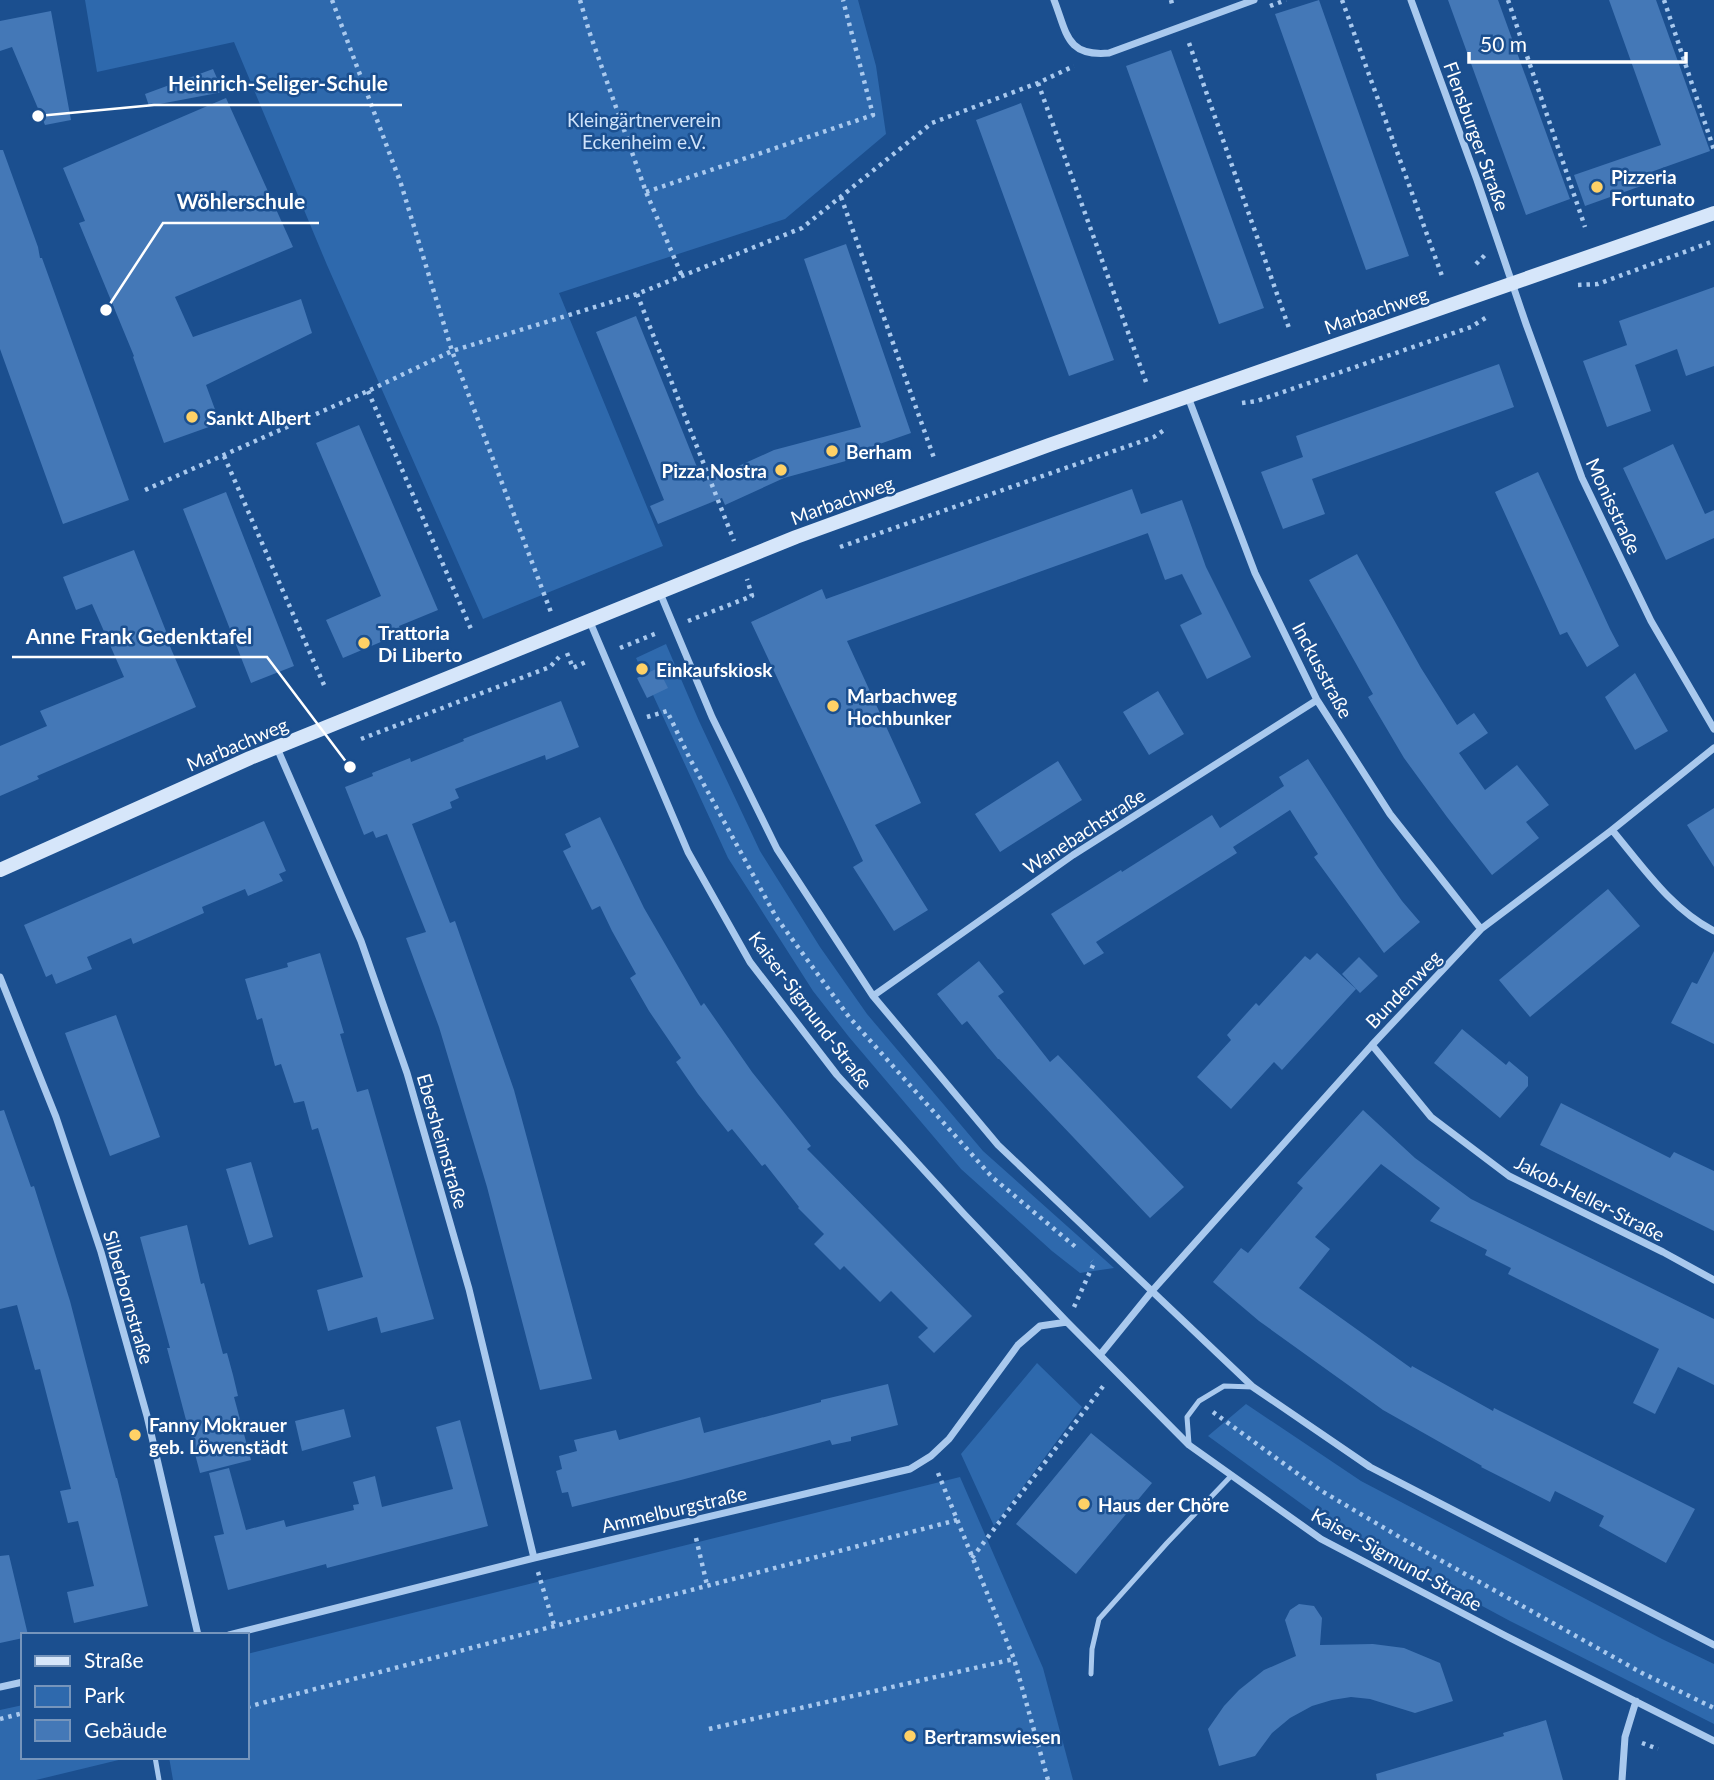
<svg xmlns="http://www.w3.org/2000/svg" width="1714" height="1780" viewBox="0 0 1714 1780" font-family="Lato,sans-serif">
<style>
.green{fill:#2e69ad}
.building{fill:#4478b7}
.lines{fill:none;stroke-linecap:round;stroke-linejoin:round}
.path{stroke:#a9c9ee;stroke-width:4.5;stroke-dasharray:3.5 5;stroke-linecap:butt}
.lane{stroke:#a9c9ee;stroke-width:5}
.street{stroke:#a9c9ee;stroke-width:7}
.secondary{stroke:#d6e6fa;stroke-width:14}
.poi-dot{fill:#ffd166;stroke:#1b4f8f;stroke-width:2.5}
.labels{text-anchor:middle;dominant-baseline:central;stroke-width:5;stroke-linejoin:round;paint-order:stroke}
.park-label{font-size:19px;fill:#cfe3fa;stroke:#1b4f8f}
.street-label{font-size:19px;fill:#fff;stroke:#1b4f8f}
.poi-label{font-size:19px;font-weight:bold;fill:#fff;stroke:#1b4f8f;text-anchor:start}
.leader{fill:none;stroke:#fff;stroke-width:2.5}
.callout-dot{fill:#fff;stroke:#1b4f8f;stroke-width:2.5}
.callout-label{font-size:21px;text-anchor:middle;font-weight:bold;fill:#fff;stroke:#1b4f8f;stroke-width:5;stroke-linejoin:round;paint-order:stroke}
</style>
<rect width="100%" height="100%" fill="#1b4f8f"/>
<!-- green -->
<path class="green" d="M85,0h773l18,66 10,68 -101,85 -226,74 104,253 -180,73 -156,-354 -93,-223 -137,30z
M666,644l33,77 61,130 60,96 47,67 116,137 131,117 -34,5 -28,-22 -91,-82 -112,-132 -36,-46 -85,-133 -92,-200z
M1037,1363l45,44 -88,119 -33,-72z
M1246,1404l115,77 301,158 52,25v60l-204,-103 -182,-98 -120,-87z
M960,1477l83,191 30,112h-900l-4,-23h78v-103z
M23,1705v52h108l-95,23h-36v-70z"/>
<!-- building -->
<path class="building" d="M1319,0l90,256 -43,14 -91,-256z
M1448,0h50l72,199 -44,16z
M1609,0h47l54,151 -59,21 4,9 -70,25 -11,-31 87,-30z
M51,11l20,109 -26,5 -33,-78 -12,4v-30z
M1171,50l93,258 -45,16 -93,-258z
M213,69l10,23 -74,14 -4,-12z
M226,98l67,149 -118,50 18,40 108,-38 11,34 -106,52 14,38 -56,20 -31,-86 1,-1 -55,-133 6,-2 -22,-53z
M1021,103l93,257 -45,16 -93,-256z
M0,150h3l35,97 2,11h2l87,242 -66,24 -63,-175z
M846,244l65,189 -60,21 2,5 -69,19 -59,27 -3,-7 -64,26 -8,-18 14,-6 -68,-168 40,-16 67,166 71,-32 87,-23 -57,-168z
M1714,287v79l-28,10 -9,-27 -42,16 16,46 -44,16 -24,-66 44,-16 1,3 -9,-27z
M1499,364l15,43 -202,72 13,35 -42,15 -22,-57 42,-15 -7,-21z
M359,425l79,185 -39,16 3,7 -59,25 -17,-38 55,-24 -65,-153z
M1673,444l32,70 9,-4v28l-48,22 -43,-92z
M1538,472l72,157 9,17 -32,21 -20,-35 -7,3 -65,-143z
M1132,489l9,25 41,-14 24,67 45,90 -44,22 -27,-54 22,-11 -20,-40 -17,6 -22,-60 5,13 -301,108 74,162 -46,22 53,85 -34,21 -41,-64 10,-6 -112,-239 71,-33 4,10z
M226,492l68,174 -43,17 -68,-174z
M134,550l37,94h-2l27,63 -159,69 2,3 -39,17v-50l47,-20 -7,-15 84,-34 -32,-73 -16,6 -13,-33z
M1357,554l64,114 36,57 17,-12 14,20 -29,20 26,37 32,-25 32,40 -23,17 13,16 -47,37 -45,-58 -43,-59 -36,-61 5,-3 -64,-114z
M658,668l10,20 -21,10 -10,-20z
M1635,673l33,58 -33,19 -30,-53z
M1158,691l26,43 -35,21 -26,-43z
M561,701l18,46 -33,13 -1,-5 -90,34 4,9 -9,4 2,6 -40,16 38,99 5,-2 59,169 78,289 -52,11 -53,-203 -48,-160 -33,-89 20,-6 -39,-98 -11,4 -3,-7 -9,4 -19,-48 28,-11 -1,-3 38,-15 1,4 53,-21 -1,-2z
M1308,759l70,108 24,34 18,21 -36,31 -70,-96 4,-3 -28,-44 -57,37 4,6 -141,89 8,11 -20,12 -33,-51 70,-44 1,2 90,-57 8,13 64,-42 -5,-9z
M1058,761l24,39 -82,52 -25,-38z
M1714,808v59l-27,-42z
M600,817l44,91 57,98 3,-3 48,69 59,74 -4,3 165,167 -38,37 -16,-16 10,-9 -37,-37 -11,11 -36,-36 -4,4 -26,-26 10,-10 -26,-26 1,-1 -34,-43 -3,2 -30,-37 -4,3 -30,-38 -22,-32 5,-4 -32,-47 -19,-33 6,-4 -24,-43 -12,-25 -8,4 -29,-59 8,-4 -6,-13z
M264,821l22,50 -7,3 4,7 -35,15 -3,-7 -43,18 2,6 -71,31 -2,-6 -44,19 5,12 -36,15 -4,-10 -6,3 -22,-52z
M1608,889l32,37 -110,91 -31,-37z
M1714,951v93l-43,-21 21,-41 5,2z
M320,953l24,80 -4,1 17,58 11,-3 66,230 -53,14 -4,-16 -49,14 -11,-41 46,-13 -45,-149 -6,2 -8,-29 -10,2 -13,-39 -6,2 -13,-48 -5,2 -12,-41 43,-12 -1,-4z
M1317,953l39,36 -74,81 -8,-8 -43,47 -34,-32 34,-37 -4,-5 29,-32 3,3 46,-50 5,4z
M1359,957l19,19 -18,17 -18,-19z
M979,961l25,31 -6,4 52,66 8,-7 126,132 -34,31 -151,-159h-1l-31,-38 -5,4 -25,-31z
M116,1015l44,122 -50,19 -45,-123z
M1462,1029l44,36 3,-4 19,16v9l-28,32 -66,-55z
M1561,1103l109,55 4,-6 40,19v60l-174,-86z
M4,1110l27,77 3,-1 36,115 46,177h1l31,128 -74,17 -7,-31 27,-6 -16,-65 -10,2 -8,-32 11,-2 -31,-120 -5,1 -18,-65 -17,4v-198z
M1363,1110l52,48 56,41 243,120v66l-36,-18 -23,47 -22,-11 26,-54 -151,-75 3,-6 -26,-13 2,-5 -57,-29 10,-13 -59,-44 -66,73 15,12 -31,39 112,80 1,-2 81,45 1,-3 201,101 -29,54 -67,-37 5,-10 -49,-25 -5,11 -69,-35 1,-1 -99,-56 -124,-89 -46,-39 28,-34 7,5 55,-65 -6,-5z
M251,1162l22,75 -24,8 -23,-76z
M187,1225l14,59 3,-1 19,71 4,-1 6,22 5,21 -4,1 17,63 -51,13 -33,-125h3l-30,-111z
M888,1384l10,41 -47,12v4l-19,4 -2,-5 -149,40 -109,27 -4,-15 -6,1 -6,-22 6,-2 -3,-13 18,-5 -3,-11 42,-10 3,10 81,-23 4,16 117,-31v-2z
M344,1409l7,28 -49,14 -7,-30z
M460,1420l28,106 -161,42 -1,-4 -98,26 -14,-54 10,-2 -15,-61 20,-5 17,62 38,-10 2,7 68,-17 -1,-5 6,-1 -6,-22 22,-6 7,31 71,-18 -17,-62z
M1091,1433l61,50 -76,91 -60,-50z
M9,1555l19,80h-5v3l-23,5v-87z
M1299,1604l15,2 8,12 -2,27 53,-1 31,4 36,15 13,38 -38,12 -45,-14 -19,-2 -19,3 -20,6 -22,12 -18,15 -17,23 -36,10 -11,-37 16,-23 15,-16 25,-20 32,-14 -11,-36 5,-10z
M1546,1720l17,60h-186l-1,-6 128,-38 -1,-3z"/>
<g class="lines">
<!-- path -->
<path class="path" d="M332,0l69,184 51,167 100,264
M580,0l9,31 57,161 36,84
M1171,0l2,8
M1342,0l100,276
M1508,0l77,227
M1664,0l50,150
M1270,6l16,-6
M1189,43l101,288
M1038,83l108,299
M646,192l227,-77 -30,-115
M841,197l93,261
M1476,264l9,-9
M1578,285l20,-1 116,-43
M637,294l97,247
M368,391l103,238
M1242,403l15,-2 214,-74 16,-10
M224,456l100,229
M145,490l223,-99 84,-40 185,-57 165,-66 130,-105 106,-40 36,-17
M840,547l314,-110 13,-9
M688,621l64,-25 -5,-17
M620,648l37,-15
M567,653l6,15 15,-7
M647,717l20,-6 23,48 86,158 73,100 143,160 86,72
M361,739l189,-72 9,-10
M1074,1307l20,-44 -2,-2
M1213,1412l107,78 88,52 234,131 72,35
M938,1473l76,186 34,121
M696,1538l11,47
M972,1558l132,-173
M538,1572l16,53
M247,1707l710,-187
M0,1719l23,-6
M709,1729l305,-70
M1642,1743l16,6"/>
<!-- lane -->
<path class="lane" d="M1189,1444l-2,-27 12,-16 25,-15 29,1
M1091,1674l1,-25 7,-30 68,-76 65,-68
M155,1757l4,23"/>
<!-- street -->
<path class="street" d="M1054,0c13,33 12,57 55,53l145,-53
M1411,0l66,180 49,144 56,154 69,143 63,108
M1188,397l67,176 62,127 73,114 91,115
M660,593l52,124 65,132 96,147 125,149 255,242 117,80 344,178
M590,622l98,230 62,110 87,113 127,139 103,108 122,123 132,94 185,97 208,105
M277,748l84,193 46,132 62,216 65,269
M1612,830c31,37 59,79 102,101
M0,977l56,140 45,135 46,164 51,219
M873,996l200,-141 244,-155
M1372,1045l59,72 78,59 154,76 51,28
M1100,1355l52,-64 220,-246 109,-116 131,-99 102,-82
M229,1635l305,-77 376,-89 21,-13 18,-17 69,-94 22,-19 27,-4
M0,1687l23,-5
M1622,1780l3,-43 11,-36"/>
<!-- secondary -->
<path class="secondary" d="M0,870l250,-112 546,-221 253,-92 665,-232"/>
</g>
<!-- markers -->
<g class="poi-dot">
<circle cx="1597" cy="187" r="7"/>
<circle cx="192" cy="417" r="7"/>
<circle cx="832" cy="451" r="7"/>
<circle cx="781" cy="470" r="7"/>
<circle cx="364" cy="643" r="7"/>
<circle cx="642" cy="669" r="7"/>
<circle cx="833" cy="706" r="7"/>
<circle cx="135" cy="1435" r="7"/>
<circle cx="1084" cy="1504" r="7"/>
<circle cx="910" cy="1736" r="7"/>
</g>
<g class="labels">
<!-- park labels -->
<g class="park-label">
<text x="644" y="119">Kleingärtnerverein<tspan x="644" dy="22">Eckenheim e.V.</tspan></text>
</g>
<!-- street labels -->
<g class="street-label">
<text transform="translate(1477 136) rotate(70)">Flensburger Straße</text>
<text transform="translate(1376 310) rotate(-19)">Marbachweg</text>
<text transform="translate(842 500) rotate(-20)">Marbachweg</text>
<text transform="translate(1614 506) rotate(65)">Monisstraße</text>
<text transform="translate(1323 670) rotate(62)">Inckusstraße</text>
<text transform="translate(237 744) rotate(-23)">Marbachweg</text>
<text transform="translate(1084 831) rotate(-33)">Wanebachstraße</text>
<text transform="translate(1403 989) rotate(-46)">Bundenweg</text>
<text transform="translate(811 1010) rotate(53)">Kaiser-Sigmund-Straße</text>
<text transform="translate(443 1141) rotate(74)">Ebersheimstraße</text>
<text transform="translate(1590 1198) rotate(27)">Jakob-Heller-Straße</text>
<text transform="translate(129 1297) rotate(74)">Silberbornstraße</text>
<text transform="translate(674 1509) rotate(-13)">Ammelburgstraße</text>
<text transform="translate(1397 1559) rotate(29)">Kaiser-Sigmund-Straße</text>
</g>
<!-- poi labels -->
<g class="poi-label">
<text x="1611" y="176">Pizzeria<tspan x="1611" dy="22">Fortunato</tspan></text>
<text x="206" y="417">Sankt Albert</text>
<text x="846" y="451">Berham</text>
<text x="767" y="470" text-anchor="end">Pizza Nostra</text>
<text x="378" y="632">Trattoria<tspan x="378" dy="22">Di Liberto</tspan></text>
<text x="656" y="669">Einkaufskiosk</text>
<text x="847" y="695">Marbachweg<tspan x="847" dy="22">Hochbunker</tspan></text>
<text x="149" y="1424">Fanny Mokrauer<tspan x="149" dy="22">geb. Löwenstädt</tspan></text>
<text x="1098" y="1504">Haus der Chöre</text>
<text x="924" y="1736">Bertramswiesen</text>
</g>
</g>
<!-- callouts -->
<path class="leader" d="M38 116L154 105H402M106 310L163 223H319M350 767L267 657H12"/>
<g class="callout-dot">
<circle cx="38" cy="116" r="7"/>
<circle cx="106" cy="310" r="7"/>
<circle cx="350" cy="767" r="7"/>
</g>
<g class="callout-label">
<text x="278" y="91">Heinrich-Seliger-Schule</text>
<text x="241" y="209">Wöhlerschule</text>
<text x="139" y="644">Anne Frank Gedenktafel</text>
</g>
<!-- legend -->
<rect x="21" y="1633" width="228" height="126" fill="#1b4f8f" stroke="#7695bc" stroke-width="2"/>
<rect x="35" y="1656" width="35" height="10" fill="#d6e6fa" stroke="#7695bc" stroke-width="2"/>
<text x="84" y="1668" font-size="21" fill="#ffffff">Straße</text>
<rect x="35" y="1686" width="35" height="21" fill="#2e69ad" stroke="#7695bc" stroke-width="2"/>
<text x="84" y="1703" font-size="21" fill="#ffffff">Park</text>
<rect x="35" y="1720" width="35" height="21" fill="#4478b7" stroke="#7695bc" stroke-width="2"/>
<text x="84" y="1738" font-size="21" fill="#ffffff">Gebäude</text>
<!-- scale -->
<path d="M1469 52v10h217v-10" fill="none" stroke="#ffffff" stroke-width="3.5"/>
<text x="1480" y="52" font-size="21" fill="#ffffff" stroke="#1b4f8f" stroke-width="5" paint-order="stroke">50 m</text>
</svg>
